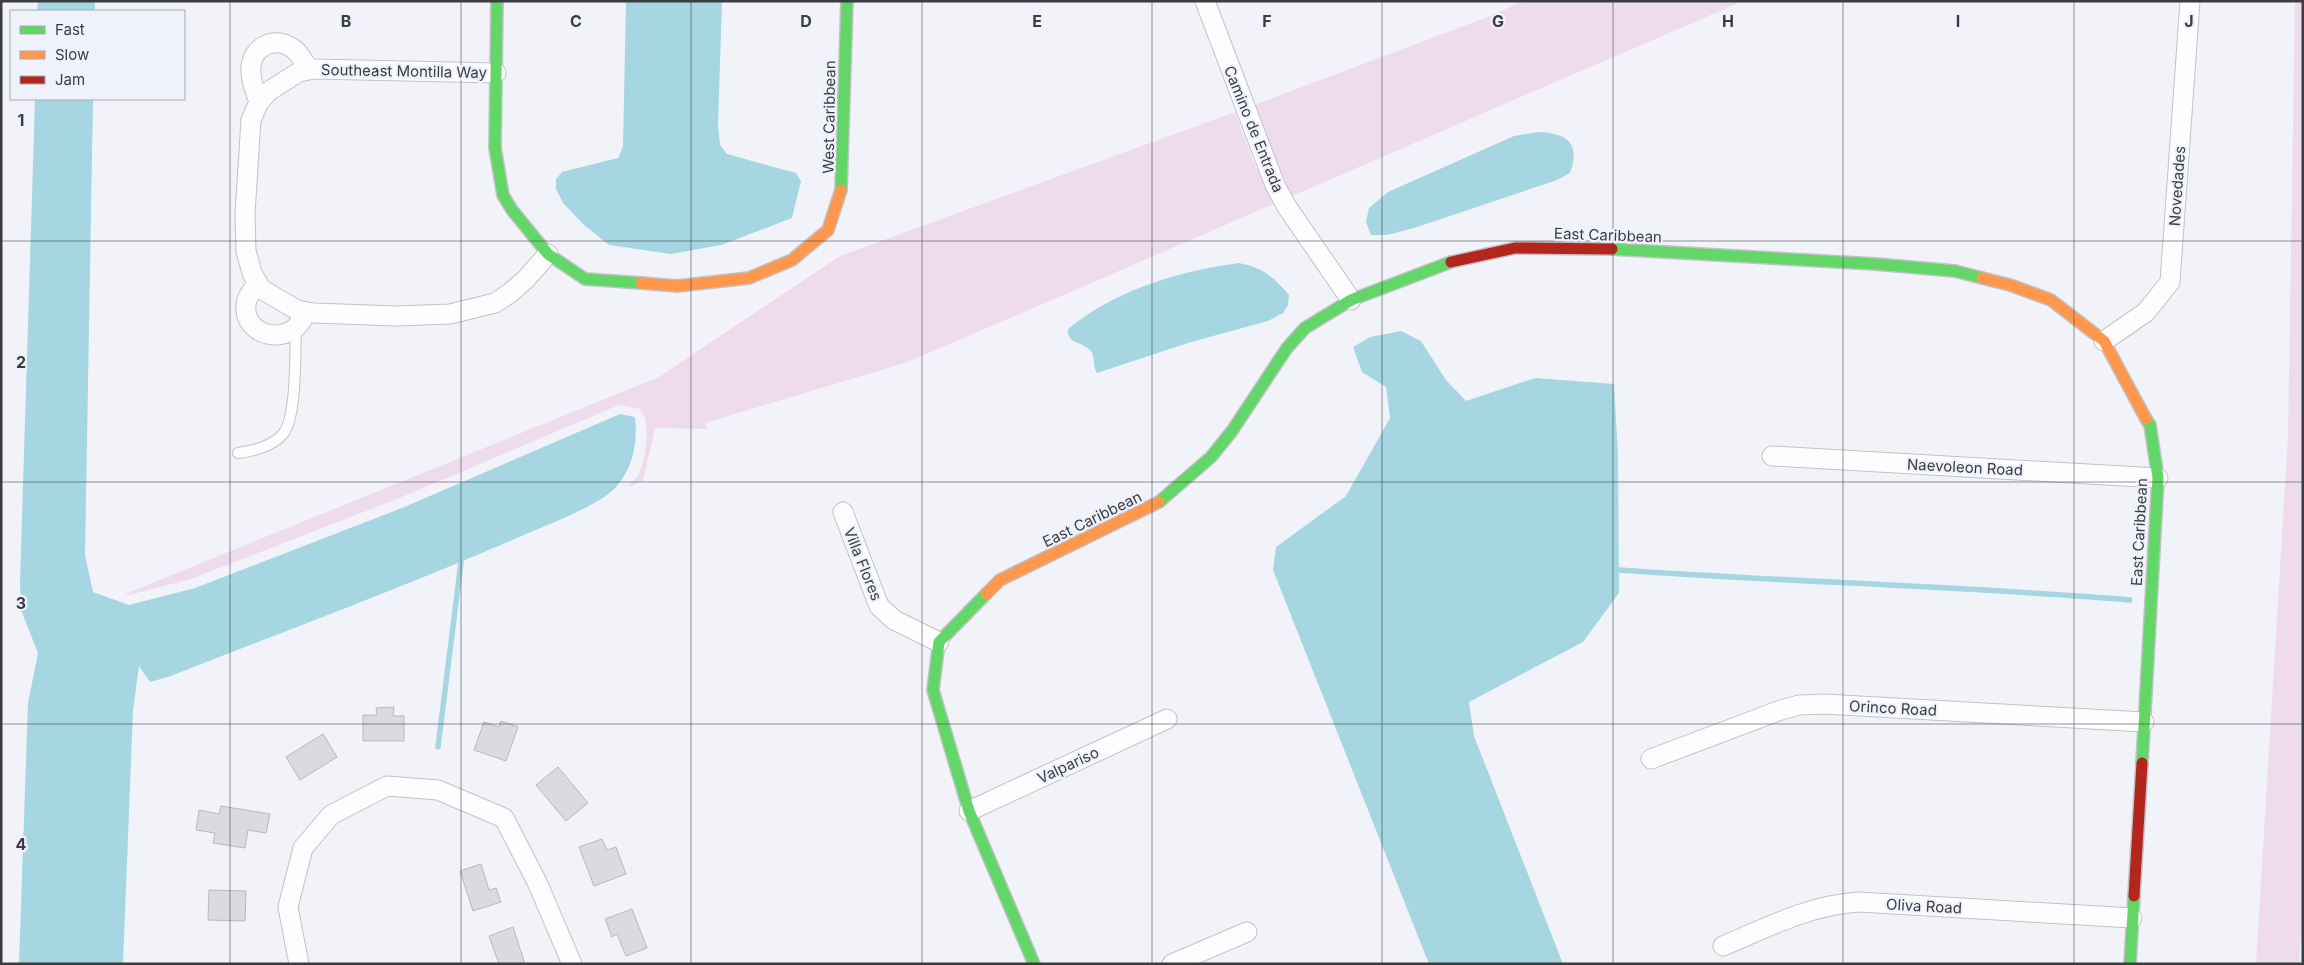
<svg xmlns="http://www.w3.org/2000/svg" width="2304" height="965" viewBox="0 0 2304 965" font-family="Inter,sans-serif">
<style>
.green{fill:#eedbed}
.water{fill:#a5d6e1}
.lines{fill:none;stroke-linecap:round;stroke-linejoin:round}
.stream{stroke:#a5d6e1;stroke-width:5.5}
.building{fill:#dadadf;stroke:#b8b8bc}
.lane-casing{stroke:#c1c2c7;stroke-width:12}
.street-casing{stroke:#c1c2c7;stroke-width:21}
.fast-casing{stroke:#c1c2c7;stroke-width:14}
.slow-casing{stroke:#c1c2c7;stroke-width:14}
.jam-casing{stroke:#c1c2c7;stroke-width:14}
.lane{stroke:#fdfdfe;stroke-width:10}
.street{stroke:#fdfdfe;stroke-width:19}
.fast{stroke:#63d668;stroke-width:11}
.slow{stroke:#ff974d;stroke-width:11}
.jam{stroke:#b3261e;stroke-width:11}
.grid{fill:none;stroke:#3b3d41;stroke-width:1;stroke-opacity:0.55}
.labels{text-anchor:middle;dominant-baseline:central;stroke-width:4.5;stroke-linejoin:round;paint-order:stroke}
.street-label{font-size:15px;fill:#3b3d41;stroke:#eff2fc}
.grid-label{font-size:16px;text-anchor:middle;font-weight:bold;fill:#3b3d41;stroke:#eff2fc;stroke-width:4.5;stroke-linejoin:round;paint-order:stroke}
</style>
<rect width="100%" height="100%" fill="#f2f3f9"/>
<!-- green -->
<path class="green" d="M1523,1h220l-451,195 -20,-44 -18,-47 239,-90z
M2295,1h8v904l-4,59h-43l32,-528z
M1235,112l17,46 22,46 -366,158 -203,61 2,6 -52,-1 -12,53 -15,6c4,-5 10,-10 12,-16 6,-13 11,-52 0,-62l-21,-4 -222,94 -206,80 -62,16 -4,-1 534,-217 181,-121z"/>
<!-- water -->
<path class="water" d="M38,1h57v10h-58z
M626,1h96l-4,125 2,19 7,9 69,19 5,8 -9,37 -71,27 -50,9 -62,-9 -26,-21 -20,-21 -7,-14v-10l6,-7 56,-14 5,-11z
M35,99h58l-8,456 8,37 36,13 66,-17 207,-80 218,-94 15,3c3,25 -2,51 -19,70 -17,19 -72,39 -97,50 -115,50 -232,93 -348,139l-21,6 -11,-16 -6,44 -10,254h-104l9,-261 10,-50 -17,-43 -1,-27z
M1538,132c29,1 43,11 32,41l-13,7 -143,48 -27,7h-16l-5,-13 3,-14 19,-16 126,-56z
M1239,263c24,5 34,13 50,32l-1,10 -5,8 -15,8 -77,21 -94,31c-5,-7 -1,-17 -7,-23 -9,-9 -23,-6 -22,-21 48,-39 110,-58 171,-66z
M1401,331l20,10 25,39 20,21 69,-23 79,6 4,70 1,139 -36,49 -114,60 5,34 89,228h-134l-156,-394 3,-23 70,-51 44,-78 -4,-31 -24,-15 -9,-25 17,-10z"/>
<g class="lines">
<!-- stream -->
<path class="stream" d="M1619,570c170,12 341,16 511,30
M438,747l23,-185"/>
</g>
<!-- building -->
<path class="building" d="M394,707l-1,9h11v25h-41v-26h14l-1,-7z
M501,721l17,6 -12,34 -32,-11 10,-28 15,5z
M323,734l14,23 -37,23 -14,-23z
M558,767l30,36 -22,18 -30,-36z
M221,806l49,8 -4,19 -18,-3 -3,18 -32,-5 2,-10 -19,-3 3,-20 20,4z
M602,839l5,11 9,-3 10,27 -32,12 -15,-39z
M481,864l8,26 7,-2 5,14 -28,9 -13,-40z
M209,890l37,1 -1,30 -37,-1z
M632,909l15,39 -21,8 -9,-22 -5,3 -7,-18z
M513,927l12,37h-26l-10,-28z"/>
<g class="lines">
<!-- lane casing -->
<g class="lane-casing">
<path id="lane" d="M238,453c16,-2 34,-6 45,-19 14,-16 12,-84 13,-107"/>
</g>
<!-- street casing -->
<g class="street-casing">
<path id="street" d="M1205,1l70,184 12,22 64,93
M496,73l-182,-4 -15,3 -30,19 -10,11 -8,18 -6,94 1,37 6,22 9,16 36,21 17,3 82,3 54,-2 45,-11 15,-10 16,-14 22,-25
M259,102c-3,-10 -8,-19 -8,-30 -2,-25 25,-39 45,-21 5,5 9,12 13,19
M257,283c-3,5 -8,11 -10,17 -7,25 19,42 42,32 9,-4 13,-12 18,-20
M2104,341l42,-29 24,-30 20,-281
M1772,456l386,22
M843,512l36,94 15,14 45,22
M1651,759l130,-49 18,-5 25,-1 320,18
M969,811l198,-92
M1723,946c45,-19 87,-41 136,-44l273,16
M299,964l-11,-57 15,-59 28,-33 56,-29 51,4 66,28 33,64 35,82
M1172,964l75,-32"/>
</g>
<!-- fast casing -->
<g class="fast-casing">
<path id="fast" d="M497,1l-2,147 8,47 9,15 36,44 37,25 56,4
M841,190l6,-189
M1612,249l263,15 80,7 27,7
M1159,502l52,-45 21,-26 55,-83 18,-20 46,-28 100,-38
M986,594l-47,48 -6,48 36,121 65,153
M2142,763l16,-285 -8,-53 -4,-6
M2130,964l4,-68"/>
</g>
<!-- slow casing -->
<g class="slow-casing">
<path id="slow" d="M1982,278l28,7 41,15 53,41 42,78
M641,283l36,3 72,-8 43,-18 36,-30 13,-40
M986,594l14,-14 159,-78"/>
</g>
<!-- jam casing -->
<g class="jam-casing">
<path id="jam" d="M1451,262l64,-14 97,1
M2134,896l8,-133"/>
</g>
<!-- lane -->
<use href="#lane" class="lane"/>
<!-- street -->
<use href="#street" class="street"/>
<!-- fast -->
<use href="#fast" class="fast"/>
<!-- slow -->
<use href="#slow" class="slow"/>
<!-- jam -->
<use href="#jam" class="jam"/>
</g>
<!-- grid -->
<path class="grid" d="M230,1v963M461,1v963M691,1v963M922,1v963M1152,1v963M1382,1v963M1613,1v963M1843,1v963M2074,1v963M1,241h2302M1,482h2302M1,724h2302"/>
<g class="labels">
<!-- street labels -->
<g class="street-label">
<text transform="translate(404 71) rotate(1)">Southeast Montilla Way</text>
<text transform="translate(829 117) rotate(-89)">West Caribbean</text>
<text transform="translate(1254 129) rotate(68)">Camino de Entrada</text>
<text transform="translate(2177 186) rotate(-86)">Novedades</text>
<text transform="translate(1608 235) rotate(2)">East Caribbean</text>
<text transform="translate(1965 467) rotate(3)">Naevoleon Road</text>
<text transform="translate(1092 519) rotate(-26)">East Caribbean</text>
<text transform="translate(2139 532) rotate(-87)">East Caribbean</text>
<text transform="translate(863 564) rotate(68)">Villa Flores</text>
<text transform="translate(1893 708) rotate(3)">Orinco Road</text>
<text transform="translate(1068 765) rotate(-25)">Valpariso</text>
<text transform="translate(1924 906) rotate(3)">Oliva Road</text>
</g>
</g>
<g class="grid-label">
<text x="346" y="27">B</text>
<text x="576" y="27">C</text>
<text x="806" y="27">D</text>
<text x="1037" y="27">E</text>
<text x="1267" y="27">F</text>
<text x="1498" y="27">G</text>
<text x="1728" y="27">H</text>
<text x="1958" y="27">I</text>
<text x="2189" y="27">J</text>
<text x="21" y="126">1</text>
<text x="21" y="368">2</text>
<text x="21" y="609">3</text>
<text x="21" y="850">4</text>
</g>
<!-- border -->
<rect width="2304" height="965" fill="none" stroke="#3b3d41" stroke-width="5"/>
<!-- legend -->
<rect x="10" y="10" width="175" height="90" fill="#eff2fc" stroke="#a7aab1"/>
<rect x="20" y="26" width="25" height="8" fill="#63d668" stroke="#a7aab1"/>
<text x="55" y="35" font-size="15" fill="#3b3d41">Fast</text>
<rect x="20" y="51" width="25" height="8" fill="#ff974d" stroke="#a7aab1"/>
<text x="55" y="60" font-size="15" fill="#3b3d41">Slow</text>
<rect x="20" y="76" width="25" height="8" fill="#b3261e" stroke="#a7aab1"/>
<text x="55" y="85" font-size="15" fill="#3b3d41">Jam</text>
</svg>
